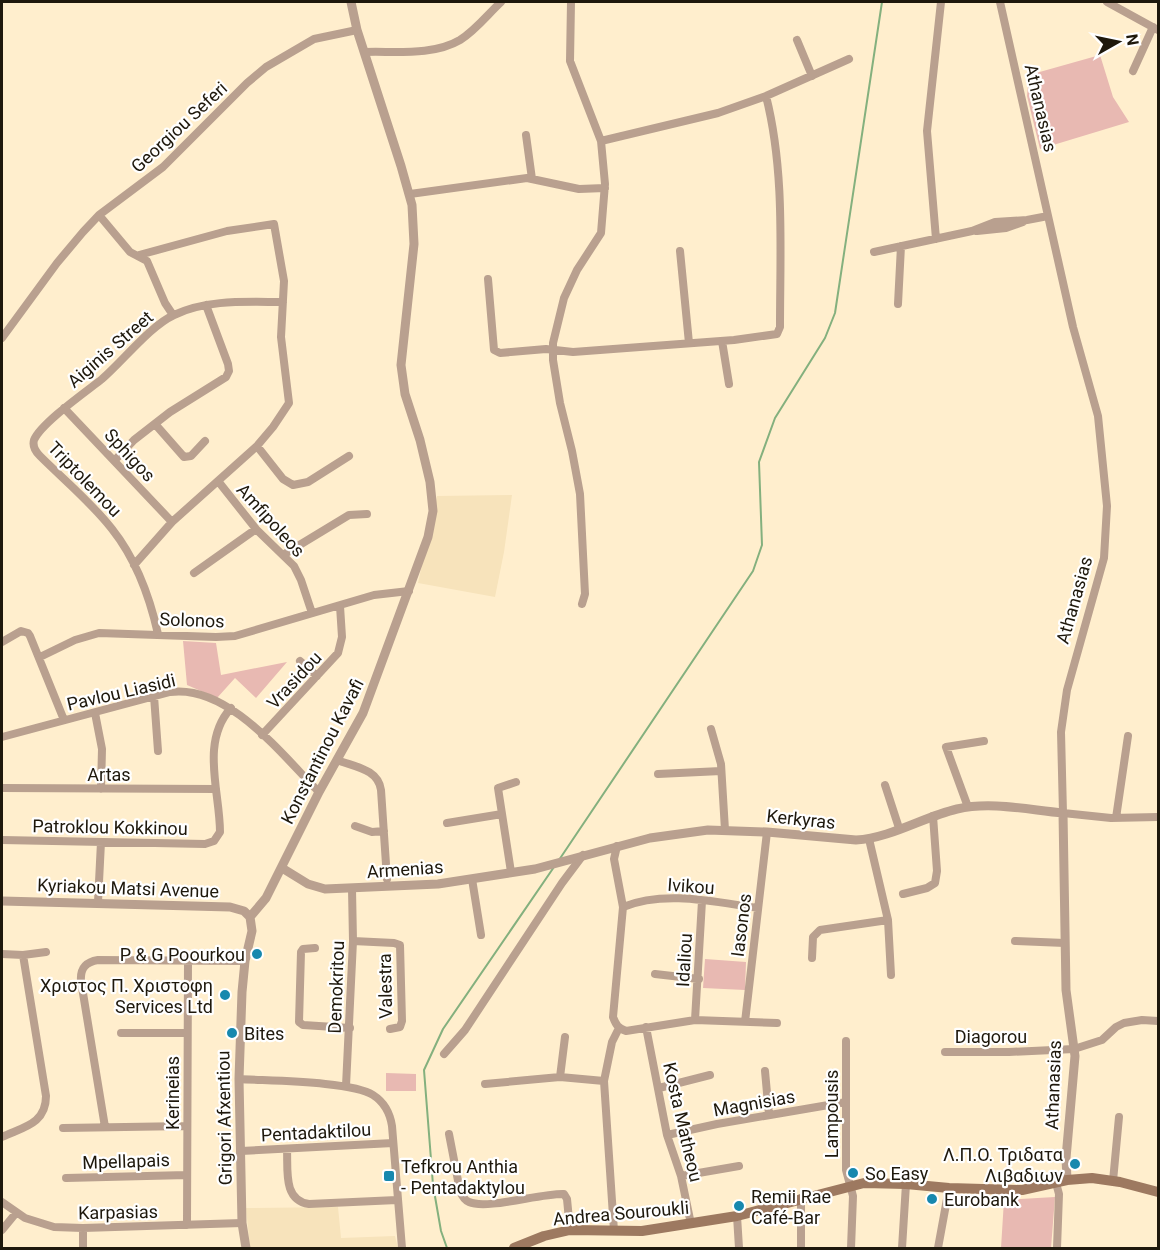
<svg xmlns="http://www.w3.org/2000/svg" width="1160" height="1250" viewBox="0 0 1160 1250" font-family="Roboto,sans-serif">
<style>
.built{fill:#f7e3bb}
.green{fill:#e8b9b2}
.lines{fill:none;stroke-linecap:round;stroke-linejoin:round}
.stream{stroke:#84b07e;stroke-width:2}
.minor{stroke:#b9a08f;stroke-width:8}
.tertiary{stroke:#b9a08f;stroke-width:9}
.secondary{stroke:#9d7960;stroke-width:10}
.poi-dot{fill:#1788ae;stroke:#fff;stroke-width:2}
.labels{text-anchor:middle;dominant-baseline:central;stroke-width:4.5;stroke-linejoin:round;paint-order:stroke}
.street-label{font-size:18px;fill:#1e180c;stroke:#fff}
.poi-label{font-size:18px;fill:#1e180c;stroke:#fff;text-anchor:start}
</style>
<rect width="100%" height="100%" fill="#ffeecd"/>
<!-- built -->
<path class="built" d="M512,495l-8,57 -9,45 -77,-14 19,-87z
M338,1207l3,31 54,-2 3,12h-148l-4,-40z"/>
<!-- green -->
<path class="green" d="M1100,55l13,42 16,25 -89,27 -13,-53 2,-21z
M183,641l33,2 5,32 66,-13 -31,36 -21,-20 -18,20 -30,-13z
M705,959l41,3 -1,28 -42,-2z
M386,1073l30,1v17h-30z
M1055,1197l-4,51h-50l3,-48z"/>
<g class="lines">
<!-- stream -->
<path class="stream" d="M559,860l194,-289 9,-26 -3,-83 16,-44 50,-80 10,-25 47,-311
M447,1248l-6,-17 -8,-46 -9,-115 19,-41 111,-162"/>
<!-- minor -->
<path class="minor" d="M571,2l-1,59 31,80 4,43 -4,49 -24,37 -13,28 -11,45v17l7,43 12,48 8,43 5,100 -3,10
M1000,2l73,325 25,89 9,90 -3,52 -37,132 -6,42 2,81 48,5 47,-1
M1107,2l51,28
M797,40l15,36
M365,52c30,-1 68,4 95,-12 16,-10 28,-26 41,-38
M1133,71l20,-44
M526,135l6,44
M601,141l117,-28 48,-17 83,-37
M410,194l117,-16 52,11 26,-1
M99,215l31,37 17,9 18,42 8,12
M977,231l29,-3 17,-6
M936,239l-9,-108 14,-129
M680,251l9,92
M874,252l98,-21 23,-9 32,-2 21,-4
M488,279l6,71 6,3 46,-4 27,3 161,-12 43,-6 3,-7c0,-77 5,-156 -14,-231
M898,304l3,-58
M2,338l55,-75 26,-31 16,-17 64,-48 84,-84 19,-16 48,-28 43,-9
M722,341l7,43
M64,408l108,114
M155,424l29,33 7,-1 14,-15
M257,446l26,33 10,6 15,-3 41,-26
M115,460l19,-20 36,-28 56,-35 3,-6 -1,-7 -22,-59
M218,481l38,48 38,37 7,14 11,33
M283,555l66,-40 18,-1
M134,565l38,-43 85,-76 16,-19 16,-24 -8,-66 3,-56 -10,-57 -47,7 -88,24
M194,573l62,-44
M158,634c-8,-36 -23,-76 -46,-105 -21,-27 -48,-49 -72,-73 -4,-4 -8,-9 -6,-16 7,-17 53,-49 68,-61 21,-18 48,-53 72,-64 33,-16 73,-13 109,-13
M2,642l19,-11 7,2 2,3 34,84
M40,657l35,-17 24,-7 117,4 19,-1 139,-41 35,-4
M300,661l17,15
M154,696l4,55
M95,713l7,36 -1,40
M711,729l10,35 4,66
M262,735l76,-82 4,-16 -2,-31
M2,737l168,-45c58,-8 112,63 149,100
M337,760c18,7 41,9 44,30l6,89
M658,774l63,-3
M885,785l14,43
M2,788l214,1
M968,807l-22,-60 38,-6
M1116,818l12,-82
M447,823l55,-9
M355,826l17,6 12,-1
M869,839l19,81 3,55
M2,840l203,4 9,-3 6,-9c0,-40 -20,-90 11,-124
M617,846l-3,13 9,48 -10,110c3,8 5,11 13,14l69,-11 82,3
M511,872l-13,-84 18,-6
M472,879l9,56
M903,894l24,-6 8,-5 2,-12 -4,-55
M98,902l3,-60
M623,907c42,-17 91,-5 135,1
M353,941l41,2 6,2 2,76 -2,6 -10,2
M1015,941l50,2
M315,948l-12,1 -2,3 -2,70 4,3 47,3
M2,954l21,1 23,141c0,28 -23,31 -44,41
M23,955l23,-3
M812,958l1,-21 7,-7 68,-10
M655,974l44,5
M695,1020l7,-119
M745,1022l22,-190
M646,1027l21,108 14,41 10,48
M121,1033h66
M846,1041v129l7,26 -2,52
M945,1052h64l65,-3 28,-9 14,-13 8,-4 18,-3 16,1
M444,1054l21,-24 97,-147 21,-28
M765,1071l4,44
M560,1077l5,-40
M239,1079c29,2 113,2 134,16 11,7 17,18 19,31l10,122
M485,1084l75,-7 44,4
M346,1086l7,-145 -1,-52
M659,1088l51,-13
M105,1127l-24,-146c-1,-13 5,-19 17,-21l147,1
M63,1128l124,-2
M449,1134l11,57c2,5 4,9 9,11 18,8 72,-9 95,-8l3,5 3,31
M667,1135l50,-11 129,-22
M287,1149c1,22 -4,51 22,55l88,-4
M241,1151l152,-8
M681,1176l58,-10
M66,1178l121,-3
M1113,1181l6,-64
M1056,1183l3,11 -2,54
M2,1202l23,16 29,9 29,1 159,-5
M737,1216l2,32
M187,1225l1,-264
M2,1230l14,-17
M614,1231l-10,-150 8,-39 7,-14
M83,1248v-20
M801,1248v-50
M902,1248l4,-64
M938,1248l11,-60"/>
<!-- tertiary -->
<path class="tertiary" d="M282,868l26,16 17,5 113,-5 97,-15 115,-31 58,-8 59,2 89,8c35,-2 67,-23 101,-31 34,-8 72,1 106,4l3,177 9,66 -9,102 1,22
M2,901l228,6 14,4 6,6
M250,917l16,-19 53,-106 44,-79 65,-176 5,-26 -3,-29 -10,-42 -15,-46 -4,-29 13,-121 -2,-39 -11,-39 -44,-136 -6,-28
M246,1248l-4,-25 -3,-144 3,-87 3,-31 7,-30 -2,-14"/>
<!-- secondary -->
<path class="secondary" d="M514,1248l30,-12 26,-6 72,1 95,-15 127,-33 42,1 43,4 73,2 45,-10 25,-2 28,4 38,10"/>
</g>
<!-- markers -->
<g class="poi-dot">
<circle cx="257" cy="954" r="6"/>
<circle cx="225" cy="995" r="6"/>
<circle cx="232" cy="1033" r="6"/>
<circle cx="1075" cy="1164" r="6"/>
<circle cx="853" cy="1173" r="6"/>
<rect x="383" y="1170" width="12" height="12" rx="3"/>
<circle cx="932" cy="1199" r="6"/>
<circle cx="739" cy="1206" r="6"/>
</g>
<g class="labels">
<!-- street labels -->
<g class="street-label">
<text transform="translate(1041 108) rotate(77)">Athanasias</text>
<text transform="translate(179 127) rotate(-43)">Georgiou Seferi</text>
<text transform="translate(110 349) rotate(-41)">Aiginis Street</text>
<text transform="translate(130 455) rotate(47)">Sphigos</text>
<text transform="translate(85 479) rotate(46)">Triptolemou</text>
<text transform="translate(271 520) rotate(48)">Amfipoleos</text>
<text transform="translate(1074 600) rotate(-74)">Athanasias</text>
<text transform="translate(192 620) rotate(2)">Solonos</text>
<text transform="translate(294 680) rotate(-47)">Vrasidou</text>
<text transform="translate(121 692) rotate(-13)">Pavlou Liasidi</text>
<text transform="translate(322 751) rotate(-63)">Konstantinou Kavafi</text>
<text x="109" y="774">Artas</text>
<text transform="translate(801 819) rotate(6)">Kerkyras</text>
<text transform="translate(110 827) rotate(1)">Patroklou Kokkinou</text>
<text transform="translate(405 869) rotate(-4)">Armenias</text>
<text transform="translate(691 886) rotate(4)">Ivikou</text>
<text transform="translate(128 888) rotate(2)">Kyriakou Matsi Avenue</text>
<text transform="translate(741 925) rotate(-83)">Iasonos</text>
<text transform="translate(684 960) rotate(-87)">Idaliou</text>
<text transform="translate(385 986) rotate(-91)">Valestra</text>
<text transform="translate(336 987) rotate(-88)">Demokritou</text>
<text x="991" y="1036">Diagorou</text>
<text transform="translate(1053 1085) rotate(-88)">Athanasias</text>
<text transform="translate(172 1093) rotate(-90)">Kerineias</text>
<text transform="translate(754 1103) rotate(-10)">Magnisias</text>
<text transform="translate(831 1114) rotate(-90)">Lampousis</text>
<text transform="translate(224 1118) rotate(-91)">Grigori Afxentiou</text>
<text transform="translate(683 1122) rotate(77)">Kosta Matheou</text>
<text transform="translate(316 1132) rotate(-3)">Pentadaktilou</text>
<text transform="translate(126 1161) rotate(-2)">Mpellapais</text>
<text transform="translate(118 1212) rotate(-1)">Karpasias</text>
<text transform="translate(621 1213) rotate(-5)">Andrea Souroukli</text>
</g>
<!-- poi labels -->
<g class="poi-label">
<text x="245" y="954" text-anchor="end">P &amp; G Poourkou</text>
<text x="213" y="985" text-anchor="end">Χριστος Π. Χριστοφη<tspan x="213" dy="21">Services Ltd</tspan></text>
<text x="244" y="1033">Bites</text>
<text x="1063" y="1154" text-anchor="end">Λ.Π.Ο. Τριδατα<tspan x="1063" dy="21">Λιβαδιων</tspan></text>
<text x="401" y="1166">Tefkrou Anthia<tspan x="401" dy="21">- Pentadaktylou</tspan></text>
<text x="865" y="1173">So Easy</text>
<text x="751" y="1196">Remii Rae<tspan x="751" dy="21">Café-Bar</tspan></text>
<text x="944" y="1199">Eurobank</text>
</g>
</g>
<!-- border -->
<rect width="1160" height="1250" fill="none" stroke="#1e180c" stroke-width="6"/>
<!-- north arrow -->
<g transform="translate(1118 42) rotate(81)" stroke="#ffffff" stroke-width="4.5" paint-order="stroke">
<path d="M0-4.5L10 22L0 15L-10 22Z" fill="#1e180c"/>
<text y="-9" font-size="16" font-weight="bold" text-anchor="middle" fill="#1e180c">N</text>
</g>
</svg>
